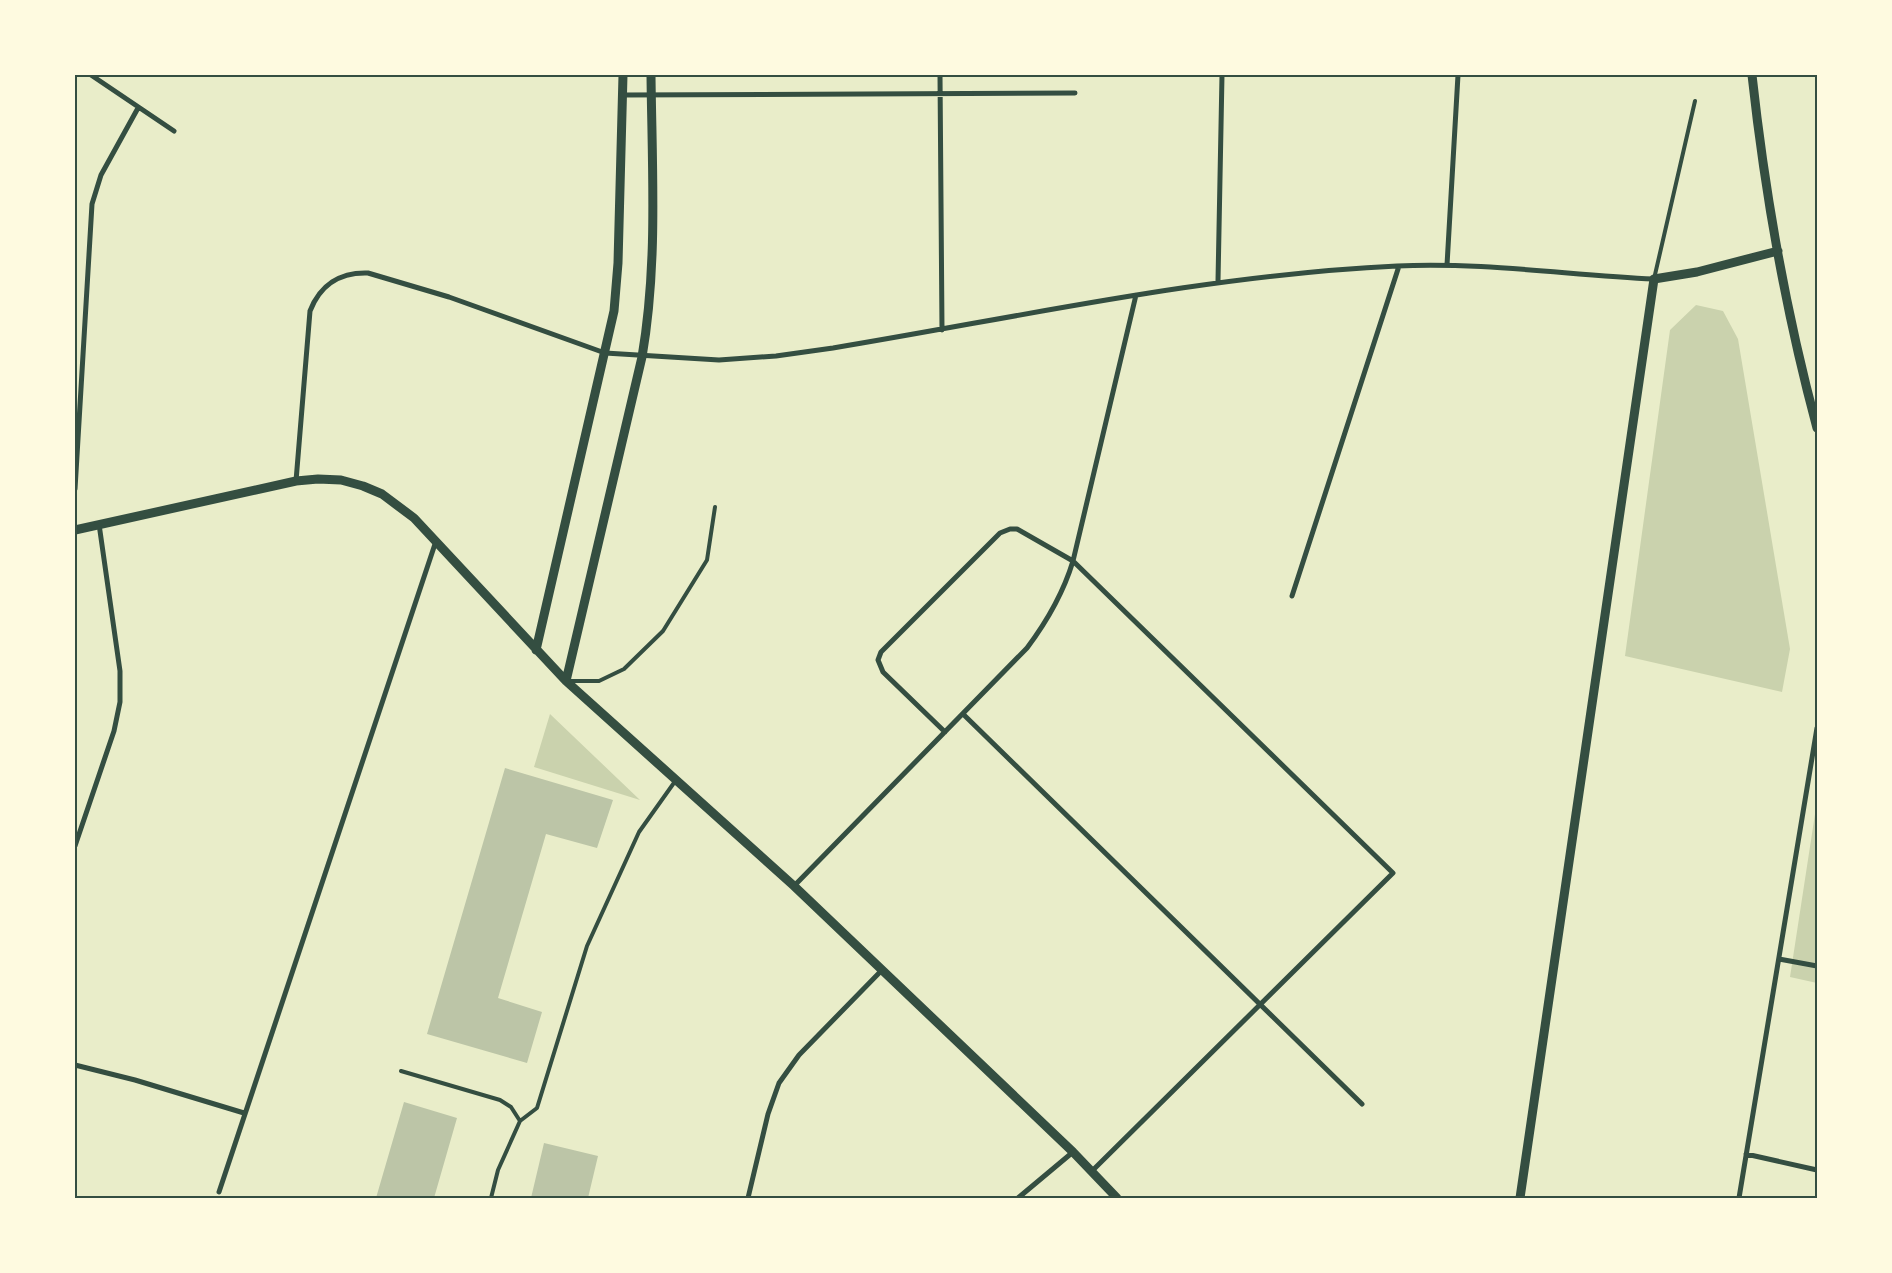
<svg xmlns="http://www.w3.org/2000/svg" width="1892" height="1273" viewBox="0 0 1892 1273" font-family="'Source Sans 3',sans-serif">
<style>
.green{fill:#cad2ad}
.building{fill:#bcc5a7}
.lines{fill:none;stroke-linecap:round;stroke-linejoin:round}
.service{stroke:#344e41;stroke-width:4}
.minor{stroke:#344e41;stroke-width:5}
.tertiary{stroke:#344e41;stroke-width:9}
.neatline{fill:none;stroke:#344e41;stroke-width:2}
</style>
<rect width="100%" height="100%" fill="#e9edc9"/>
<!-- green -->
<path class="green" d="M1696,305l27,6 15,28 52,310 -8,43 -157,-36 45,-326z
M550,714l90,86 -106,-33z
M1817,801v182l-27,-6z"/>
<!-- building -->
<path class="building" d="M505,768l108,32 -16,48 -51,-14 -48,164 44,14 -15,51 -100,-29z
M404,1102l53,16 -23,80h-58z
M544,1143l54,13 -10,42h-57z"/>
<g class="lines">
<!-- service -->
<path class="service" d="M1654,279l41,-178
M568,681h31l25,-12 39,-38 44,-71 8,-53
M401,1071l99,29 11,7 9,14
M491,1198l7,-28 22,-49 17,-13 50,-162 52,-114 37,-52"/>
<!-- minor -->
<path class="minor" d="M91,75l83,56
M940,75l2,255
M623,95l452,-2
M1447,265l11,-190
M1218,281l4,-206
M296,481l14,-170c10,-26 30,-39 58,-38l81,24 156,56 114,7 57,-4 57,-8c187,-31 373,-73 564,-82 86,-4 171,9 257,13
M75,489l17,-285 9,-29 37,-67
M1292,596l107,-330
M963,714l399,390
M945,732l-62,-60 -5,-12 3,-8 119,-119 10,-4h7l56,32 320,312 -301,298
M75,846l39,-115 6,-29v-31l-21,-147
M794,886l233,-238c21,-28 36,-54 46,-87l63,-266
M1779,959l38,7
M75,1065l60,15 109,33
M1746,1154l71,16
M219,1192l217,-651
M748,1198l20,-84 11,-31 20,-28 83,-85
M1018,1198l55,-46
M1739,1198l78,-470"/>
<!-- tertiary -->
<path class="tertiary" d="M1752,75c13,119 34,238 65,353
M75,530l221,-49 22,-2 23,1 22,6 19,8 32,24 152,163 228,205 279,266 44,46
M536,650l78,-339 4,-48 5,-188
M566,681l76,-324c16,-93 10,-189 9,-282
M1520,1198l134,-919 43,-7 81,-21"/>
</g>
<!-- border -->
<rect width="1892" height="1273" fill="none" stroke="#fefae0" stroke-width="152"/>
<rect x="76" y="76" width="1740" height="1121" class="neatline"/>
</svg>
